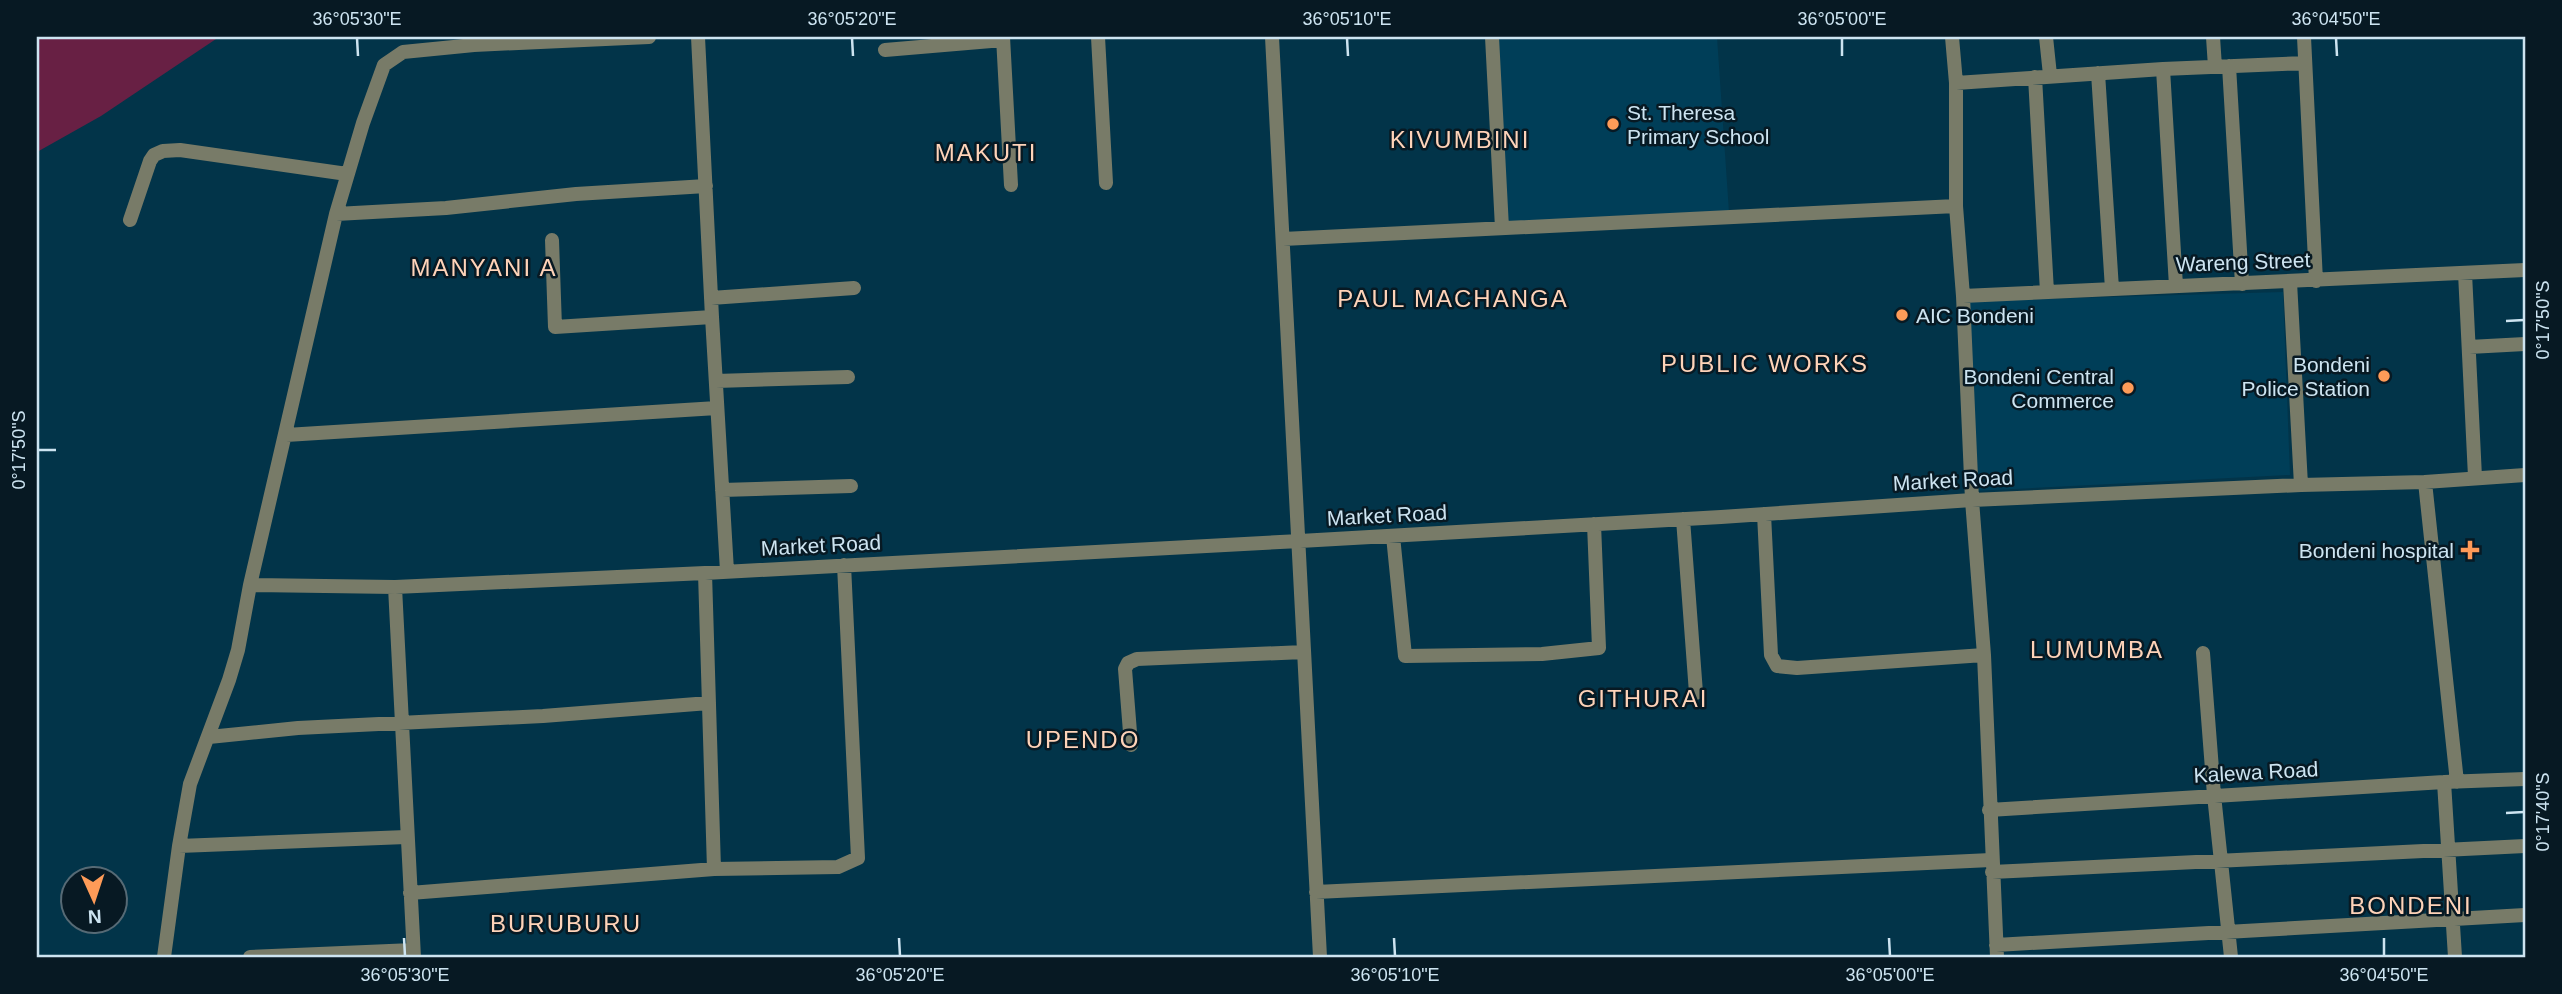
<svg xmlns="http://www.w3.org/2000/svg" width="2562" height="994" viewBox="0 0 2562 994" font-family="Helvetica,sans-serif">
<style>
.built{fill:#003e58}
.park{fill:#682044}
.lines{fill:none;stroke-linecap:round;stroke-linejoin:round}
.minor{stroke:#787b68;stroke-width:14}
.ticks{fill:none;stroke:#cde4f1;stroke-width:2.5}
.poi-dot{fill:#fe9b58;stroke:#071923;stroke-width:2.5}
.labels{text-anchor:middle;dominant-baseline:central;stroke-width:5;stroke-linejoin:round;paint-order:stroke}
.poi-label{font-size:21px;fill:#cde4f1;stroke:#071923;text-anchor:end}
.street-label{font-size:21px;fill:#cde4f1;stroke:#071923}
.quarter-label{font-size:24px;letter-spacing:2px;fill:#fed3b9;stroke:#071923}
.neatline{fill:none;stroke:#cde4f1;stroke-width:2.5}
.ticks-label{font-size:18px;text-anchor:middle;fill:#cde4f1}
</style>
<rect width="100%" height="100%" fill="#023449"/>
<!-- built -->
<path class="built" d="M1497,37h220l12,175 -221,11z
M2283,292l7,183 -316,16 -7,-190z"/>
<!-- park -->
<path class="park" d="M37,37h182l-118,79 -64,36z"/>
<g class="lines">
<!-- minor -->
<path class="minor" d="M698,37l14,280 15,254
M1003,37l8,148
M1098,37l8,146
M1272,37l48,920
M1492,37l10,191
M1952,37l4,46v123l7,90 9,204 12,155 13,302
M2046,37l4,38
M2213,37l2,30
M2304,37l12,244
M885,50l118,-10
M2229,66l13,218
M2163,69l13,217
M2098,73l14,216
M2035,77l12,215
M1956,83l207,-14 142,-6
M336,214l110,-6 130,-14 130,-8
M130,220l20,-59 4,-6 9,-4 17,-1 167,24
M1283,239l673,-33
M552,240l3,87 157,-10
M2465,273l10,204
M2290,282l11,203
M1963,296l562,-26
M711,298l143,-10
M2469,347l56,-3
M716,381l132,-4
M286,435l431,-27
M2425,482l32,300
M722,490l129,-4
M1764,514l7,141 6,11 20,2 187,-13
M1683,519l13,174
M1393,536l12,120 137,-2 57,-6 -5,-124
M705,573l9,296
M250,585l145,2 310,-14 595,-32 421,-24 251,-17 329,-15 124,-3 100,-7
M395,587l19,370
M2203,653l11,142 17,162
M209,737l89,-9 245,-12 166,-13
M1131,745l-6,-76 3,-6 9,-4 167,-7
M2444,782l11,175
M1989,810l455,-28 81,-3
M179,846l227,-9
M1992,872l533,-26
M1316,892l675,-32
M410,893l304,-24 124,-2 20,-9 -14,-293
M1996,945l529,-30
M164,957l15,-111 11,-62 39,-104 9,-30 12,-65 86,-371 27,-91 21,-58 19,-13 71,-7 175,-8
M250,957l163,-7"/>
</g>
<!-- ticks -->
<path class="ticks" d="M357,38l1,18M852,38l1,18M1347,38l1,18M1842,38v18M2336,38l1,18M2506,321l18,-1M38,450h18M2506,813l18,-1M404,938l1,18M899,938l1,18M1394,938l1,18M1889,938l1,18M2384,938v18"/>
<!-- markers -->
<g class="poi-dot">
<circle cx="1613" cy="124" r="7"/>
<circle cx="1902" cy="315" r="7"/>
<circle cx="2384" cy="376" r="7"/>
<circle cx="2128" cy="388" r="7"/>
<path d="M2466.5 539.5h7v7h7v7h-7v7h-7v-7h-7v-7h7z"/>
</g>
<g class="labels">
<!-- poi labels -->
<g class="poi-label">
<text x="1627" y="112" text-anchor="start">St. Theresa<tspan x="1627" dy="24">Primary School</tspan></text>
<text x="1916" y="315" text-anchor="start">AIC Bondeni</text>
<text x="2370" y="364">Bondeni<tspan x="2370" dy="24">Police Station</tspan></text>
<text x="2114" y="376">Bondeni Central<tspan x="2114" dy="24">Commerce</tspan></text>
<text x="2454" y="550">Bondeni hospital</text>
</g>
<!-- street labels -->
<g class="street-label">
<text transform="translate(2243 262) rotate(-2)">Wareng Street</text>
<text transform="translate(1953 480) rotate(-3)">Market Road</text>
<text transform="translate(1387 515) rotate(-3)">Market Road</text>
<text transform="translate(821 545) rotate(-3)">Market Road</text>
<text transform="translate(2256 772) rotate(-3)">Kalewa Road</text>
</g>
<!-- quarter labels -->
<g class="quarter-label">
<text x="1460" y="139">KIVUMBINI</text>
<text x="986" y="152">MAKUTI</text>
<text x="484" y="267">MANYANI A</text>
<text x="1453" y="298">PAUL MACHANGA</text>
<text x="1765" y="363">PUBLIC WORKS</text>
<text x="2097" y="649">LUMUMBA</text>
<text x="1643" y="698">GITHURAI</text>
<text x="1083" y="739">UPENDO</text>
<text x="2411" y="905">BONDENI</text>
<text x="566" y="923">BURUBURU</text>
</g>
</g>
<!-- border -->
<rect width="2562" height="994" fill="none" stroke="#071923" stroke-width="77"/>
<!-- north arrow -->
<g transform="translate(94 900) rotate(177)"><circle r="33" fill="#071923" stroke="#566a75" stroke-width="2"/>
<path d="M0-5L12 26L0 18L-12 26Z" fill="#fe9b58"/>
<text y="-10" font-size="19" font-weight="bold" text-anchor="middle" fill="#cde4f1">N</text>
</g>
<rect x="38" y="38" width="2486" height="918" class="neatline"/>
<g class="ticks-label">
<text x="357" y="25">36°05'30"E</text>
<text x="852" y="25">36°05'20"E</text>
<text x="1347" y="25">36°05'10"E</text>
<text x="1842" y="25">36°05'00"E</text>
<text x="2336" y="25">36°04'50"E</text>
<text transform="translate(2543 320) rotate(-90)" y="6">0°17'50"S</text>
<text transform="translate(19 450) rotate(-90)" y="6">0°17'50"S</text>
<text transform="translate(2543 812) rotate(-90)" y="6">0°17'40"S</text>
<text x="405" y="981">36°05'30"E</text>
<text x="900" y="981">36°05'20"E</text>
<text x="1395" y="981">36°05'10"E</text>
<text x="1890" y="981">36°05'00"E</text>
<text x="2384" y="981">36°04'50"E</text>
</g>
</svg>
